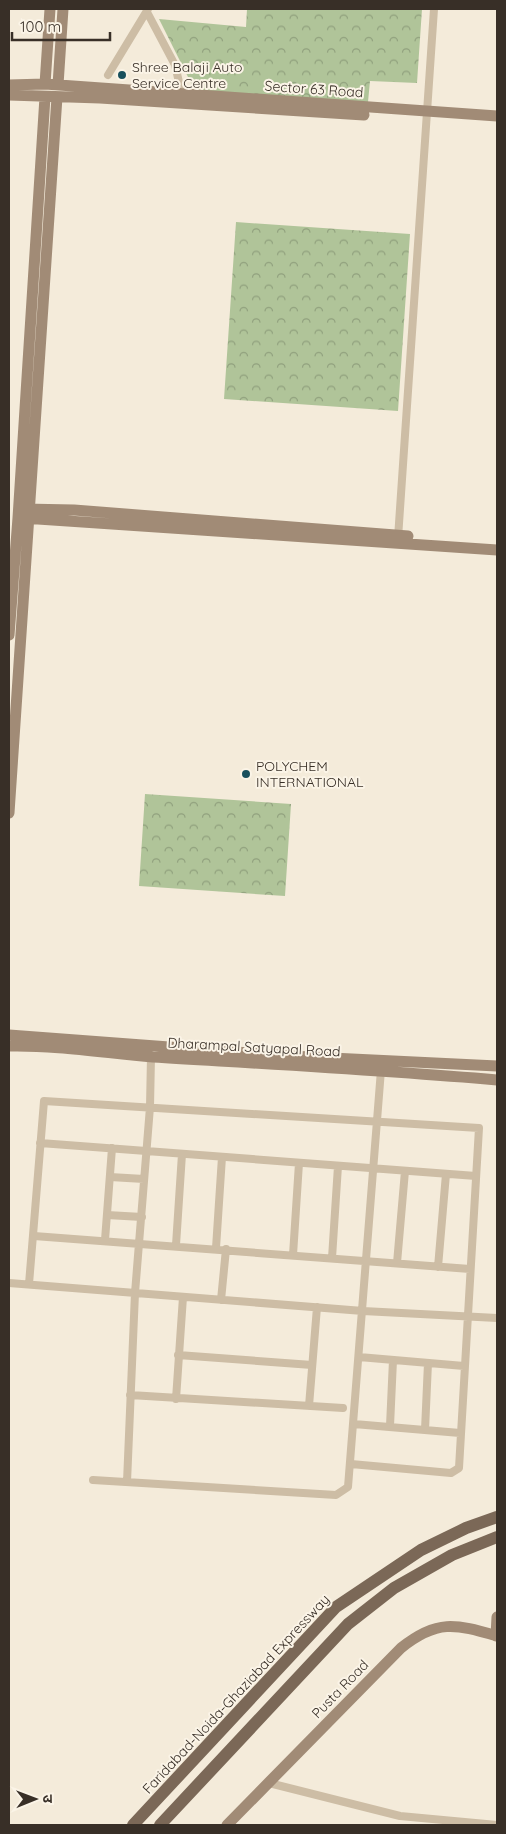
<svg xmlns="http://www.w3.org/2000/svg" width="506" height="1834" viewBox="0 0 506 1834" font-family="Quicksand,'Noto Sans Devanagari',sans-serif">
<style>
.forest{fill:url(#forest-crowns)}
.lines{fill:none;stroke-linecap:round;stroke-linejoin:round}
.street{stroke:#cdbda5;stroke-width:8}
.secondary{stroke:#a18b76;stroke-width:11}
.primary{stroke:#7b6857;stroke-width:12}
.poi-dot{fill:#19505d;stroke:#fbf4e7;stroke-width:2}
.labels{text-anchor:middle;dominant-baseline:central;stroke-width:4;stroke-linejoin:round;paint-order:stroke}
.poi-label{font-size:14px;fill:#382f27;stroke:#fbf4e7;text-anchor:start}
.street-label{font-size:14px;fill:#382f27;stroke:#fbf4e7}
</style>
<defs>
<pattern id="forest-crowns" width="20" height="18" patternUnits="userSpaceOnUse" patternTransform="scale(1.25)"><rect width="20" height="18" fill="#b0c499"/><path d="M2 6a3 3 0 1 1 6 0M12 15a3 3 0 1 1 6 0" fill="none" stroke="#90a07d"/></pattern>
</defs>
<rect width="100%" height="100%" fill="#f4ebda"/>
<!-- forest -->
<path class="forest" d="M247,9h175l-5,74 -47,-2 -2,21 -173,-11 -36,-72 87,8z
M236,222l174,12 -12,177 -174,-12z
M145,794l146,10 -6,92 -146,-10z"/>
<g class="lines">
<!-- street -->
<path class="street" d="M147,12l28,53 7,30
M108,75l40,-66
M398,538l36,-529
M40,1143l436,33
M110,1177l34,2
M107,1215l35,2
M34,1236l436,33
M105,1240l7,-92
M176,1245l6,-91
M216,1248l6,-91
M293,1255l6,-92
M332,1258l6,-92
M397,1263l8,-92
M438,1267l8,-93
M9,1283l354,28 134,7
M29,1284l15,-183 435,27 -20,340 -8,5 -100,-9
M221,1300l5,-51
M178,1355l134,10
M359,1357l105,9
M130,1395l213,13
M176,1399l7,-102
M309,1406l8,-99
M354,1424l106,9
M390,1426l3,-66
M425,1430l3,-67
M93,1480l243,15 12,-8 33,-417
M127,1482l8,-189 15,-186 1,-51
M269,1783l131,33 97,9"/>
<!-- secondary -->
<path class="secondary" d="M45,84l5,-75
M9,85l36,-1 452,32
M58,85l5,-76
M9,95l91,3 264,17
M23,509l51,1 334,26
M23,518l474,32
M9,635l9,-117 27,-421
M9,813l48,-716
M9,1035l281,21 207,10
M9,1046c48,-1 96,7 144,11 115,7 229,13 344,23
M496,1636l1,-19
M227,1825l174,-177c36,-29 54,-24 96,-12"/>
<!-- primary -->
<path class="primary" d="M133,1825l203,-218 85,-57 45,-22 31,-11
M160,1825l188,-201 46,-36 58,-33 45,-18"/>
</g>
<!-- markers -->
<g class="poi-dot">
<circle cx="122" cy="75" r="5"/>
<circle cx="246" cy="774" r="5"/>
</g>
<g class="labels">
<!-- poi labels -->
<g class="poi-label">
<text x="132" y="67">Shree Balaji Auto<tspan x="132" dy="16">Service Centre</tspan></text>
<text x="256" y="766">POLYCHEM<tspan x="256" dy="16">INTERNATIONAL</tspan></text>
</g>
<!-- street labels -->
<g class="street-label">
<text transform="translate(314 89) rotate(4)">Sector 63 Road</text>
<text transform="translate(254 1047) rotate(3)">Dharampal Satyapal Road</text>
<text transform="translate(340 1689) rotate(-46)">Pusta Road</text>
<text transform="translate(236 1694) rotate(-47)">Faridabad-Noida-Ghaziabad Expressway</text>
</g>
</g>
<!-- border -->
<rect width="506" height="1834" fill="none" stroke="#382f27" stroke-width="20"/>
<!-- north arrow -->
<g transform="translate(35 1799) rotate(89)" stroke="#fbf4e7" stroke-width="4" paint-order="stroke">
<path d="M0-4L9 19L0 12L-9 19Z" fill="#382f27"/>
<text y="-8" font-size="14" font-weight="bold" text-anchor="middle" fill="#382f27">उ</text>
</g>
<!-- scale -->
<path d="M12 32v8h98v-8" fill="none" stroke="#382f27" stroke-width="2.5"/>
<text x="20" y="32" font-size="15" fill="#382f27" stroke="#fbf4e7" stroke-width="4" paint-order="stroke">100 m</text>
</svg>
